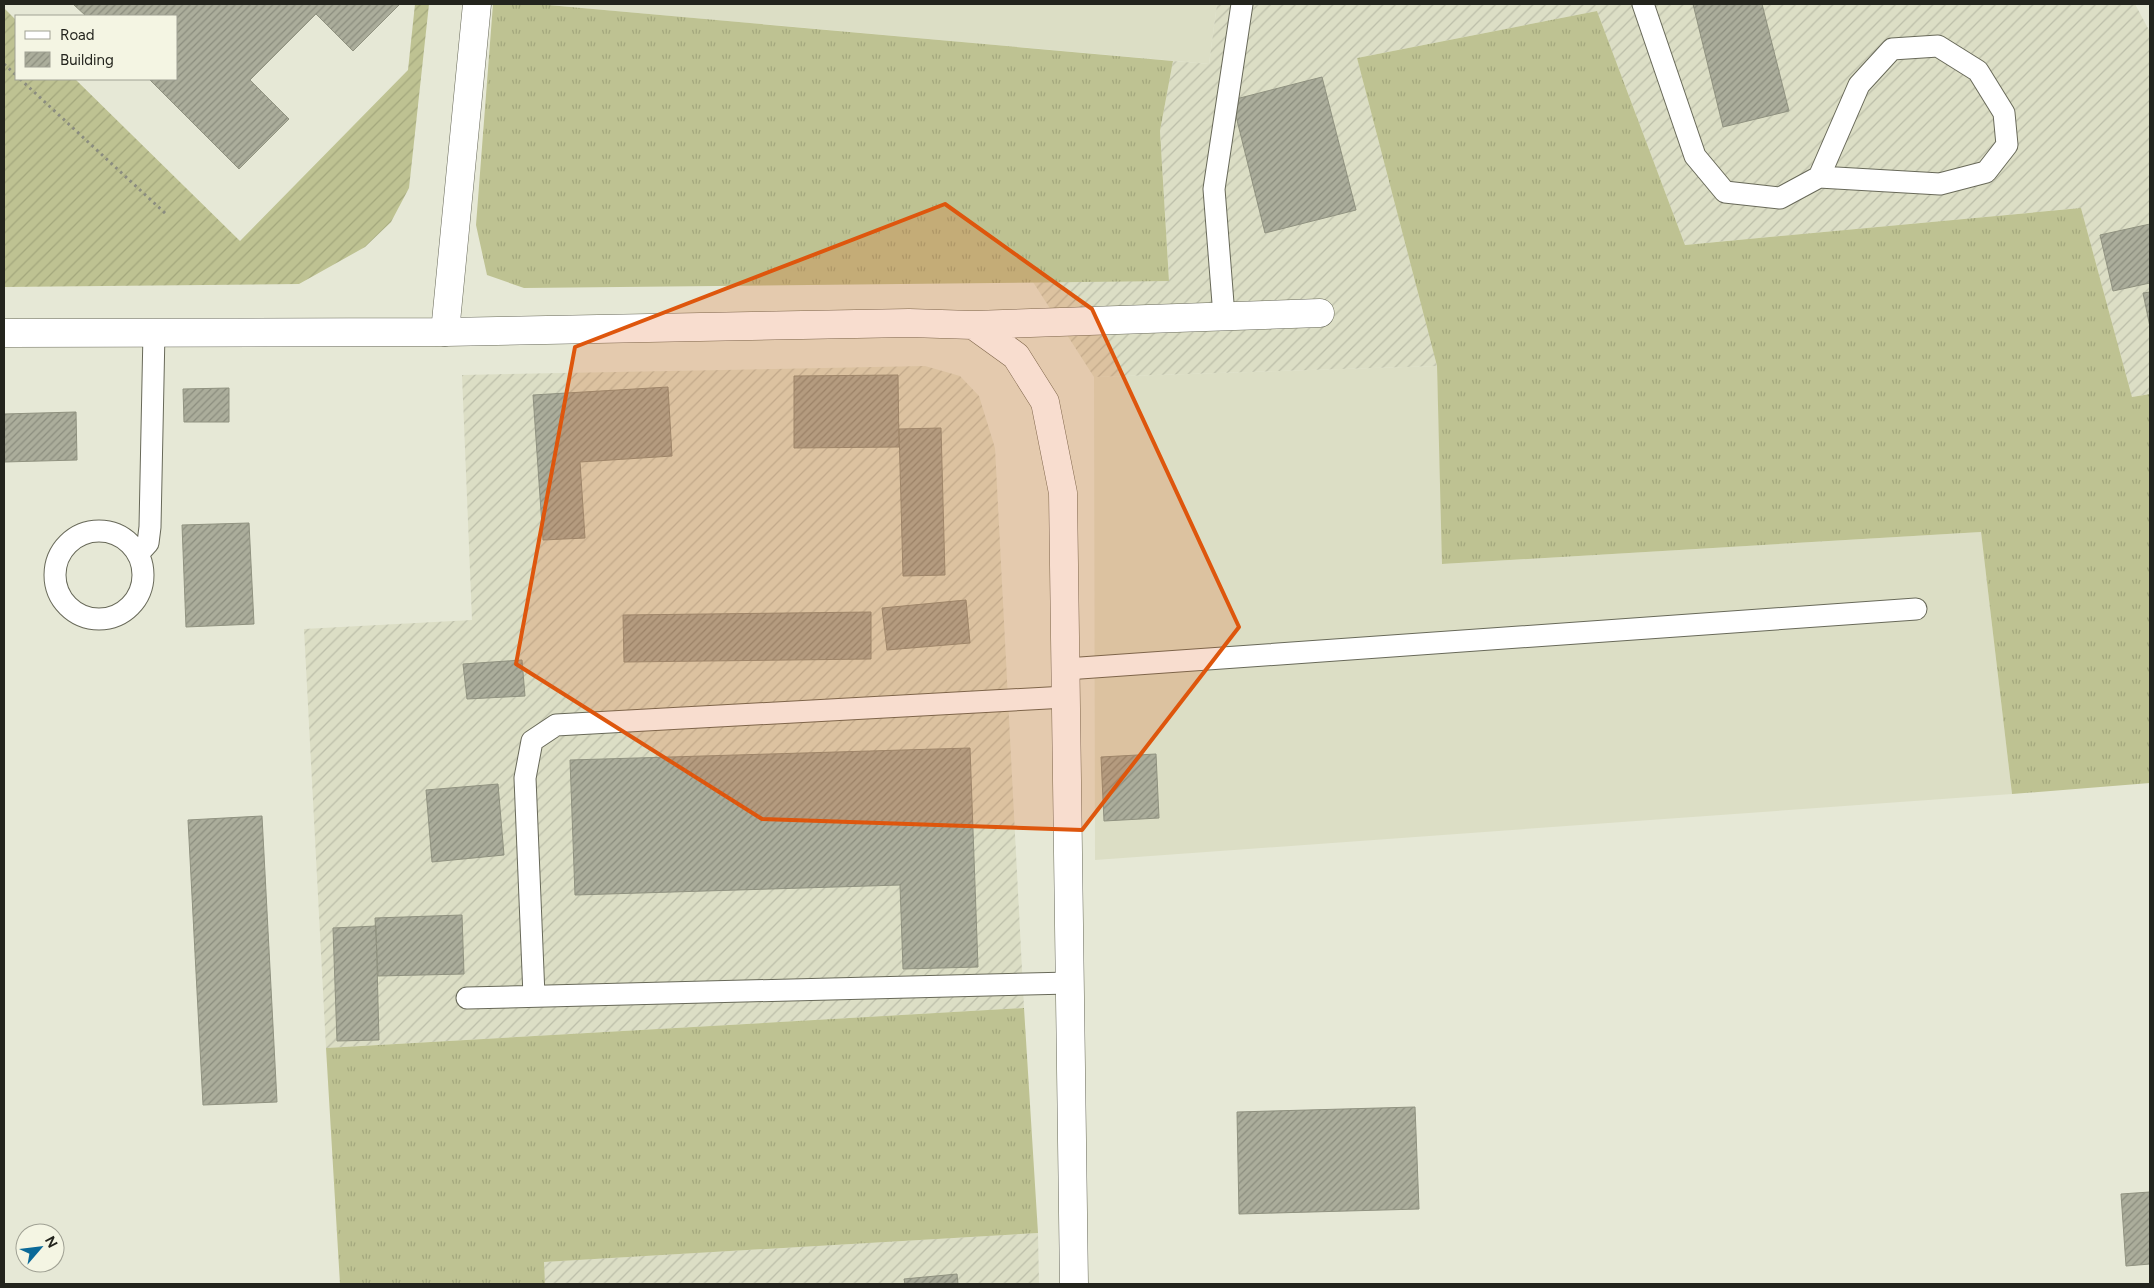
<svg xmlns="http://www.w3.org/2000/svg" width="2154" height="1288" viewBox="0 0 2154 1288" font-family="Figtree,sans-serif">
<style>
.built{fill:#dcdec5}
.industrial{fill:url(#industrial-furrows)}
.grass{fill:url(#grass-tufts)}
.garden{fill:url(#garden-furrows)}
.building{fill:url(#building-hatch);stroke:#909280}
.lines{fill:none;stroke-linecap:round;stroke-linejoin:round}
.service-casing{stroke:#686959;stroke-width:23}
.minor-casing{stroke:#686959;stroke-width:29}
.tertiary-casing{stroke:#686959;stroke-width:29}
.path{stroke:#8a8c7f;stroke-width:3;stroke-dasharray:2.5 4;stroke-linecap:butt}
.service{stroke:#fff;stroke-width:21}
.minor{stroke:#fff;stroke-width:28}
.tertiary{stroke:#fff;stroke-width:28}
.marked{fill:#de560d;fill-opacity:0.2;stroke:#de560d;stroke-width:4;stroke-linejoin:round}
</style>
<defs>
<pattern id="industrial-furrows" width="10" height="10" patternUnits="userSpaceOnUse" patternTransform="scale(1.25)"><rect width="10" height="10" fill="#dcdec5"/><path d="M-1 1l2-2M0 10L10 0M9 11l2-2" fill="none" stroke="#bcbea9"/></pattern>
<pattern id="grass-tufts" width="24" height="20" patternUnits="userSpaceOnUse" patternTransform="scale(1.25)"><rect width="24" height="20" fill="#bec292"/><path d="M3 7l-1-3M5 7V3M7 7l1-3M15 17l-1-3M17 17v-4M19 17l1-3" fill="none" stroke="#a3a77d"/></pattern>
<pattern id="garden-furrows" width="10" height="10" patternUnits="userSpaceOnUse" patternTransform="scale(1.25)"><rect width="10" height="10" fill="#bec292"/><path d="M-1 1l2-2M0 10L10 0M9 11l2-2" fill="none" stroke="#a3a77d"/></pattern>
<pattern id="building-hatch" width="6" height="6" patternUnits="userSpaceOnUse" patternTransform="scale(1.25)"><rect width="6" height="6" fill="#abad9b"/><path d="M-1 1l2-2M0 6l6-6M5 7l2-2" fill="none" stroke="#8b8d7e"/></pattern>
</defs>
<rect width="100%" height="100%" fill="#e6e8d6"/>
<!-- built -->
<path class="built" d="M537,4h680l-8,60z
M1437,366l6,198 538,-32 31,262 -917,66 -1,-483z"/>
<!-- industrial -->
<path class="industrial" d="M1217,4h918l15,28v362l-18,3 -51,-189 -396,37 -88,-234 -240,47 80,308 -343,11 -61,-95 136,-2 -9,-149 13,-70 36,3z
M925,366l35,10 19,20 16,52 29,560 -698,40 -22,-419 168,-9 -10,-245z
M1038,1233l1,51h-494l-2,-22z"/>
<!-- grass -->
<path class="grass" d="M493,4h44l636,57 -13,70 9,150 -645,7 -37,-13 -11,-50z
M1597,11l88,234 396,-37 51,189 18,-3v389l-138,11 -31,-262 -539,32 -5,-198 -80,-308z
M1024,1008l14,225 -494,29 1,22h-205l-14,-236z"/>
<!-- garden -->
<path class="garden" d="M415,4h14l-20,184 -18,34 -26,25 -66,37 -295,3v-279l12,12v59h59l165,162 168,-171z"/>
<!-- building -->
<path class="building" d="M73,4h327l-47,47 -37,-37 -66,66 39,39 -50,50 -90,-90h27v-63h-90z
M1693,4h69l27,107 -66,16z
M1322,77l34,133 -91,23 -33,-133z
M2150,224v59l-37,8 -13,-56z
M2150,292v35l-7,-34z
M898,375l1,72 -105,1v-72z
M668,387l4,69 -92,6 5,76 -42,2 -10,-145z
M229,388v34h-45l-1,-33z
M76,412l1,48 -73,2v-48z
M941,428l4,147 -42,1 -4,-147z
M249,523l5,101 -68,3 -4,-102z
M966,600l4,43 -83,7 -5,-42z
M871,612v47l-247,3 -1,-47z
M522,660l3,36 -58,3 -4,-35z
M970,748l8,219 -75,2 -3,-84 -325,10 -5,-135z
M1156,754l3,64 -55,3 -3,-64z
M498,784l6,71 -72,7 -6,-72z
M262,816l15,286 -74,3 -15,-285z
M462,915l2,59 -86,2 -3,-58z
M376,926l3,114 -42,1 -4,-113z
M1415,1107l4,102 -180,5 -2,-102z
M2150,1192v72l-24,2 -5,-72z
M957,1274l1,10h-53l-1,-5z"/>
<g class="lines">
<!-- service casing -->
<g class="service-casing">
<path id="service" d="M1643,4l52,152 30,36 55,6 39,-21 121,7 46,-12 21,-27 -3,-32 -26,-42 -40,-25 -46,3 -33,36 -40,92
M1224,316l-10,-127 28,-185
M55 575a44 44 0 1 1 88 0a44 44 0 1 1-88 0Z
M138,554l10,-11 2,-16 4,-195
M1066,669l850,-60
M534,996l-9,-218 7,-37 24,-16 510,-28
M467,998l603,-15"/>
</g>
<!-- minor casing -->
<g class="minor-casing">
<path id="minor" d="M973,325l347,-12
M445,332l464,-9 64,2 43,31 29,46 18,91 11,791"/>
</g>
<!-- tertiary casing -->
<g class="tertiary-casing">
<path id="tertiary" d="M4,333l441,-1 32,-328"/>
</g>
<!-- path -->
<path class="path" d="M4,64l12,11
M20,79l146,135"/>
<!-- service -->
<use href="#service" class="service"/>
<!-- minor -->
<use href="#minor" class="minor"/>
<!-- tertiary -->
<use href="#tertiary" class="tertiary"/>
</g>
<!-- marked area -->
<path class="marked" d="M945,204l147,105 147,318 -157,203 -320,-11 -246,-155 59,-317z"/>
<!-- border -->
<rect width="2154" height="1288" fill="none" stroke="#23241d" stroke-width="10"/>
<!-- legend -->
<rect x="15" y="15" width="162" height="65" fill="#f4f5e3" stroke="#a0a194"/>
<rect x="25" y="31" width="25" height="8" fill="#ffffff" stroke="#a0a194"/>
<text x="60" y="40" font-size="15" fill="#23241d">Road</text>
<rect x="25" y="52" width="25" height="15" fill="url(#building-hatch)" stroke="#a0a194"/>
<text x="60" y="65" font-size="15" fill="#23241d">Building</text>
<!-- north arrow -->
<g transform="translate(40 1248) rotate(62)"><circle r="24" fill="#f4f5e3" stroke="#a0a194"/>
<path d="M0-4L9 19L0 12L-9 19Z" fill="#0a6998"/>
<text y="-8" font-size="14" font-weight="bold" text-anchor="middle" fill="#23241d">N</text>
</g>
</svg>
